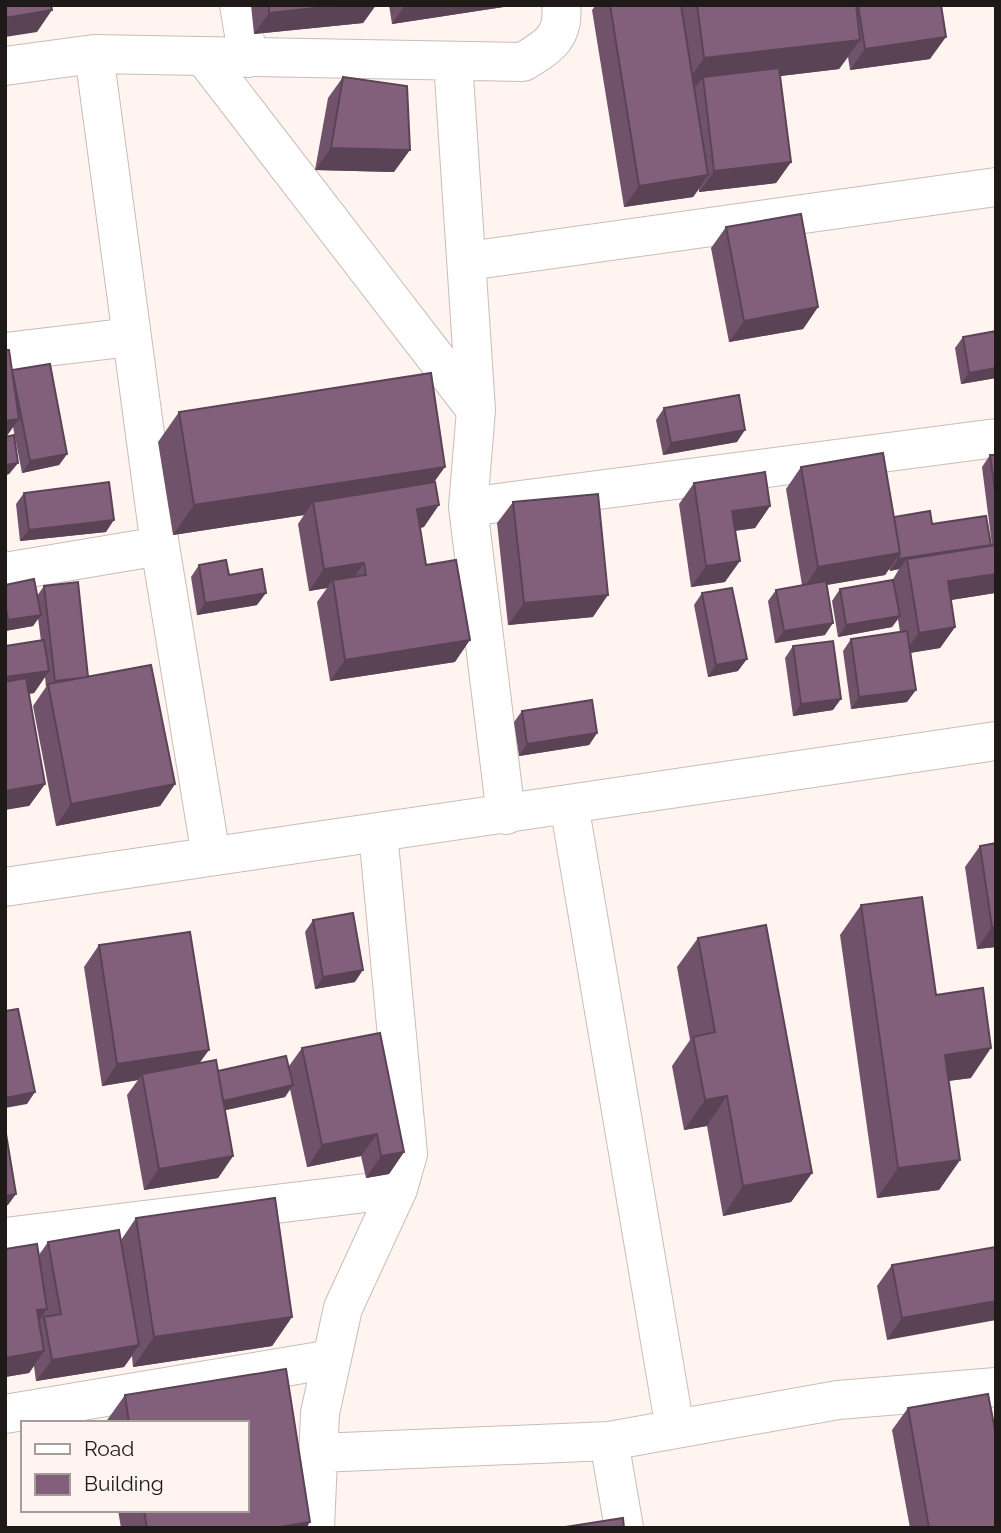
<svg xmlns="http://www.w3.org/2000/svg" width="1001" height="1533" viewBox="0 0 1001 1533" font-family="Raleway,sans-serif">
<style>
.lines{fill:none;stroke-linecap:round;stroke-linejoin:round}
.minor-casing{stroke:#c7bdb9;stroke-width:40}
.minor{stroke:#fff;stroke-width:38}
.wall{fill:#70536a}
.shaded-wall{fill:#5b4356}
.building{fill:#82607b;stroke:#5b4356;stroke-width:2}
</style>
<rect width="100%" height="100%" fill="#fff4f0"/>
<g class="lines">
<!-- minor casing -->
<g class="minor-casing">
<path id="minor" d="M239,5l9,53
M94,54l66,492 51,310
M204,57l272,353
M453,61l23,349 -8,97 38,308
M5,66l89,-12 429,8c24,-15 42,-24 38,-57
M468,261l528,-74
M5,352l126,-15
M468,507l528,-69
M5,572l155,-26
M569,804l106,625
M5,887l991,-146
M5,1237l393,-48
M5,1414l327,-55
M609,1441l15,87
M318,1453l291,-12 229,-41 158,-13
M315,1528l5,-115 23,-105 55,-119 10,-35 -30,-322"/>
</g>
<!-- minor -->
<use href="#minor" class="minor"/>
</g>
<!-- wall -->
<path class="wall" d="M251,5h125l-13,18 -109,11z
M389,5h127l-124,19z
M596,5h345l-11,54 -80,11 -2,-13 -9,12 -59,7 11,86 -15,21 -77,9v-3l-6,8 -69,10 -32,-197z
M343,77l51,95 -79,-2 13,-72z
M726,227l92,80 -15,22 -74,13 -18,-94z
M996,331v47l-35,6 -6,-36 8,-11z
M5,350l7,21 55,83 -8,11 -37,8 -9,-46 -6,9 11,27 -9,11 -4,1z
M664,408l73,34 -74,13 -7,-35z
M179,412l255,71 -10,44 -4,1 6,37 29,97 -125,19 -13,-79 10,-14 -18,3 -11,-67 6,-9 -131,20 -15,-93z
M990,455h6v137l-1,1 -44,7 4,27 -15,21 -30,5 -3,49 -56,7 -8,-58 8,-12 49,-7 -2,-13 -6,8 -54,10 -6,-36 8,-12 52,-8 7,-12 -9,2 -1,-2 -4,6 -59,10 -1,50 -50,8 -7,-42 8,-11 26,-5 -16,-96 15,-22 93,50 38,7 60,21 -10,-78z
M694,483l76,23 -15,22 -20,3 -10,51 -34,5 -12,-83z
M24,493l82,39 -86,9 -4,-37z
M513,502l80,115 -85,8 -11,-102z
M199,565l30,10 28,30 -60,10 -6,-38z
M5,585l32,11 7,-10 44,91 87,107 -15,22 -104,20 -23,-120 13,-19 -1,-10 -11,16 -6,1 17,90 -16,22 -24,-160 36,-5 -3,-23 -5,8 -28,5z
M702,593l36,78 -30,6 -14,-72z
M793,646l40,64 -40,6 -8,-58z
M522,711l75,22 -8,12 -70,11 -5,-34z
M980,846l16,101 -19,2 -12,-82z
M861,905l75,90 35,83 -23,3 12,79 -21,30 -62,8 -37,-263z
M313,920l42,62 -40,7 -10,-57z
M698,938l114,235 -21,29 -68,14 -16,-90 -23,4 -12,-64 18,-26 -13,-73z
M99,945l100,118 19,8 71,-5 13,-18 102,104 -15,22 -23,4 -5,-22 -54,11 -17,-78 -5,8 -60,13 8,46 -15,22 -74,12 -17,-95 11,-15 -36,6 -18,-119z
M136,1218l156,99 -20,29 -139,21 -1,-11 -8,11 -88,14 -2,-15 -5,7 -24,4v-128l34,6 9,-13 73,-2z
M996,1247l-109,93 -10,-54 15,-21z
M286,1369l24,153 -4,6h-185l-3,-18h129v-87h-142l20,-28z
M908,1408l88,120h-86l-18,-98z"/>
<!-- shaded-wall -->
<path class="shaded-wall" d="M343,5h33l-13,18 -109,11 15,-21z
M405,5h111l-124,19z
M52,10l-15,22 -32,5v-19z
M946,37l-16,22 -80,11 15,-21z
M860,40l-21,29 -135,16 -1,-8 -7,9 -13,2 21,-30z
M331,148l79,2 -16,22 -79,-2z
M791,162l-15,21 -77,9 15,-21z
M708,175l-15,22 -69,10 15,-21z
M818,307l-15,22 -74,13 15,-21z
M996,368v10l-35,6 8,-11z
M19,419l-14,19v-17z
M745,430l-8,12 -74,13 8,-12z
M67,454l-8,11 -37,8 8,-12z
M18,463l-9,11 -4,1v-10z
M445,467l-21,29 -111,6 -9,13 -131,20 21,-30z
M439,505l-15,22 -22,4 15,-22z
M770,506l-15,22 -38,5 15,-22z
M114,520l-8,12 -86,9 9,-11z
M991,545l-84,14 -8,10 -9,2 8,-12z
M900,553l-15,22 -82,14 15,-22z
M740,561l-15,21 -34,5 15,-21z
M364,563l-15,22 -16,-5 -6,8 -18,3 15,-22z
M996,574v18l-1,1 -63,10 16,-22z
M266,593l-9,12 -60,10 8,-12z
M608,595l-15,22 -85,8 16,-22z
M41,615l-8,11 -28,5v-7l3,-4z
M900,616l-8,11 -54,10 8,-12z
M833,623l-8,12 -50,8 9,-12z
M955,627l-15,21 -37,6 16,-21z
M470,640l-15,22 -125,19 15,-21z
M747,659l-9,12 -30,6 8,-12z
M49,671l-15,22 -29,4v-20z
M88,677l-39,12 6,-8z
M916,690l-9,12 -56,7 8,-12z
M841,699l-8,11 -40,6 8,-12z
M597,733l-8,12 -70,11 8,-12z
M45,784l-16,22 -24,4v-19z
M175,784l-15,22 -104,20 15,-22z
M992,927h4v20l-19,2z
M363,970l-8,12 -40,7 8,-12z
M991,1048l-20,30 -47,6 21,-29z
M209,1050l-16,22 -51,2 -4,6 -36,6 15,-22z
M293,1085l-8,12 -72,16 8,-12z
M35,1092l-8,12 -22,4v-9l1,-1z
M727,1096l-20,30 -23,4 21,-30z
M377,1134l-16,22 -54,11 15,-22z
M404,1152l-15,22 -23,4 15,-22z
M233,1156l-15,22 -74,12 15,-21z
M960,1160l-21,30 -62,8 21,-30z
M812,1173l-21,29 -68,14 20,-30z
M16,1194l-8,11 -3,1v-10z
M996,1301v19l-109,20 15,-22z
M47,1309l-15,22 5,-21z
M292,1317l-20,29 -139,21 21,-30z
M139,1345l-15,22 -88,14 16,-21z
M44,1351l-15,22 -24,4v-19z
M310,1522l-4,6h-32z"/>
<!-- building -->
<path class="building" d="M5,5h46l1,5 -47,8z
M269,5h74l-74,8z
M610,5h71l27,170 -69,11z
M697,5h159l4,35 -156,18z
M858,5h83l5,32 -81,12z
M779,68l12,94 -77,9 -11,-94z
M343,77l64,9 3,64 -79,-2z
M801,214l17,93 -74,14 -18,-94z
M996,331v37l-27,5 -6,-36z
M5,350h4l10,69 -14,2z
M50,364l17,90 -37,7 -18,-91z
M431,373l14,94 -251,38 -15,-93z
M739,395l6,35 -74,13 -7,-35z
M14,435l4,28 -13,2v-28z
M883,453l17,100 -82,14 -17,-100z
M990,455h6v44z
M765,472l5,34 -38,5 8,50 -34,5 -12,-83z
M109,482l5,38 -85,10 -5,-37z
M435,482l4,23 -22,4 9,56 30,-5 14,80 -125,20 -12,-80 33,-5 -2,-12 -40,6 -11,-67z
M598,494l10,101 -84,8 -11,-101z
M930,511l2,13 54,-8 5,29 -93,14 2,-6 -6,-36z
M996,545v29l-48,7 7,46 -36,6 -12,-74z
M226,560l3,15 33,-6 4,24 -61,10 -6,-38z
M34,579l7,36 -33,5 -3,-18v-17z
M893,580l7,36 -54,9 -6,-36z
M826,581l7,42 -49,8 -8,-41z
M78,582l10,95 -33,4 -11,-95z
M732,588l15,71 -31,6 -14,-72z
M907,631l9,59 -57,7 -8,-58z
M44,640l5,31 -44,6v-31z
M833,641l8,58 -40,5 -8,-58z
M151,665l24,119 -104,20 -23,-120z
M26,678l19,106 -40,7v-109z
M592,700l5,33 -70,11 -5,-33z
M996,843v84h-4l-12,-81z
M922,897l14,98 47,-7 8,60 -46,7 15,105 -62,8 -37,-263z
M353,913l10,57 -40,7 -10,-57z
M766,925l46,248 -69,13 -16,-90 -22,4 -12,-63 22,-5 -17,-94z
M190,932l19,118 -92,14 -18,-119z
M18,1009l17,83 -29,6 -1,-5v-82z
M380,1033l24,119 -23,4 -4,-22 -55,11 -20,-97z
M286,1056l7,29 -70,16 -5,-30z
M216,1060l17,96 -74,13 -17,-95z
M5,1128l11,66 -11,2z
M275,1198l17,119 -138,20 -18,-119z
M119,1230l20,115 -87,15 -8,-43 17,-3 -13,-72z
M37,1244l10,65 -10,1 7,41 -39,7v-109z
M996,1247v54l-94,17 -10,-53z
M286,1369l24,153 -36,6h-127l-3,-18h103v-87h-118l-4,-28z
M988,1394l8,41v93h-67l-21,-120z
M623,1518l1,10h-65z"/>
<!-- border -->
<rect width="1001" height="1533" fill="none" stroke="#1d1a18" stroke-width="14"/>
<!-- legend -->
<rect x="21" y="1421" width="228" height="91" fill="#fff4f0" stroke="#a59d9a" stroke-width="2"/>
<rect x="35" y="1444" width="35" height="10" fill="#ffffff" stroke="#a59d9a" stroke-width="2"/>
<text x="84" y="1456" font-size="21" fill="#1d1a18">Road</text>
<rect x="35" y="1474" width="35" height="21" fill="#82607b" stroke="#a59d9a" stroke-width="2"/>
<text x="84" y="1491" font-size="21" fill="#1d1a18">Building</text>
</svg>
